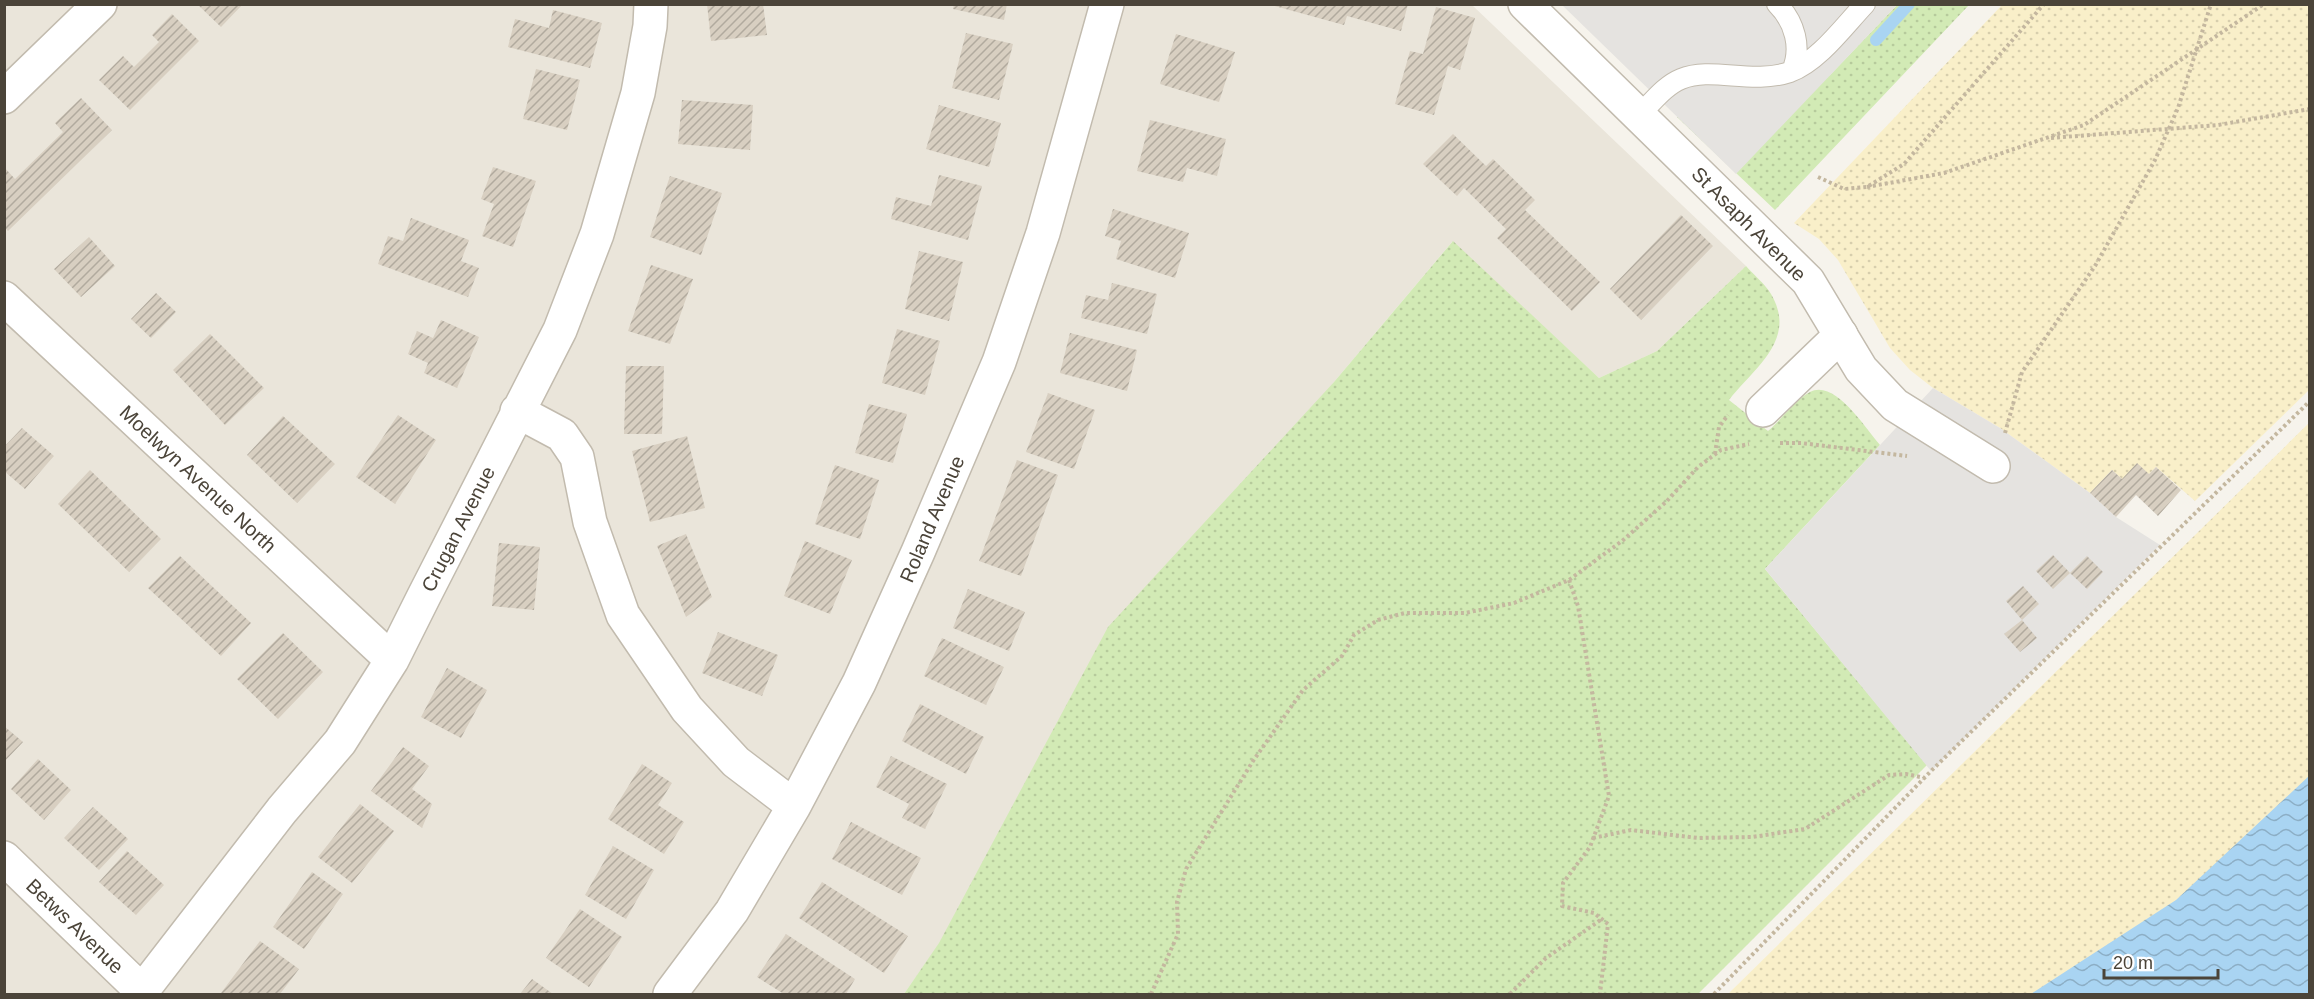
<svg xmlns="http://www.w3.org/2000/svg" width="2314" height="999" viewBox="0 0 2314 999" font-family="Arial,sans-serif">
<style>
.residential{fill:#eae5da}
.grass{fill:url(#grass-dots)}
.sand{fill:url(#sand-dots)}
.parking{fill:#e5e3e0}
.water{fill:url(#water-waves)}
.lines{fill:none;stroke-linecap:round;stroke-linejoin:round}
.stream{stroke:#a9d4f2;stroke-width:12}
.building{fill:url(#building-hatch)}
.service-casing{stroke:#c2bbae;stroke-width:22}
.minor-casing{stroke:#c2bbae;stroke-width:36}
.tertiary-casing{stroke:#c2bbae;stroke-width:36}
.path{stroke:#c4b79f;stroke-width:4;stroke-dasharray:3 3;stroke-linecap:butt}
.service{stroke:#fff;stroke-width:20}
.minor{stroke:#fff;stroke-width:33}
.tertiary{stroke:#fff;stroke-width:33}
.labels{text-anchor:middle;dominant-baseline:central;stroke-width:4.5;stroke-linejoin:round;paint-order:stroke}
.street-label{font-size:20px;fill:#4b4439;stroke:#fff}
</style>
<defs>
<pattern id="grass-dots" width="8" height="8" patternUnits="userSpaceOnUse" patternTransform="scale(1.5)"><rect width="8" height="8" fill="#d2eab5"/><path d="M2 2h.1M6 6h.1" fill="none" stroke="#b6ca9c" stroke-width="1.8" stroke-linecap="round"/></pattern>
<pattern id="sand-dots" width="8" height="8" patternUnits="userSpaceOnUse" patternTransform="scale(1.5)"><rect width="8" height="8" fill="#f9efc9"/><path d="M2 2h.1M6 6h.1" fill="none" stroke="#d7cead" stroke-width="1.8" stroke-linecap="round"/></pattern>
<pattern id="water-waves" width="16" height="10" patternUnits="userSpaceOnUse" patternTransform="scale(1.5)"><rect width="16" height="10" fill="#a9d4f2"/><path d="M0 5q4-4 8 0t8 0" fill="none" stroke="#8caec5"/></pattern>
<pattern id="building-hatch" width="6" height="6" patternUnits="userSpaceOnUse" patternTransform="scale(1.5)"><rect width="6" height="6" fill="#d8cfc1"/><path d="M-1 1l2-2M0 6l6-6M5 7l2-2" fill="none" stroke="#b1aa9e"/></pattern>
</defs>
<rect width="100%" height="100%" fill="#f6f3ec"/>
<!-- residential -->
<path class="residential" d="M5,5h1467l274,261 -89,85 -58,27 -147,-136 -118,140 -430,612h-899z"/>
<!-- grass -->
<path class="grass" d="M1897,5h72l-194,205 -98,-93 153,-42z
M1453,241l146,137 58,-27 89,-85c8,9 19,18 25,28 27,46 -17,74 -42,106l39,31c13,-11 27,-31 42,-39 25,-13 55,36 70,53l-115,124 162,196 -229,229h-794l35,-51 169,-316 226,-245z"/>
<!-- sand -->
<path class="sand" d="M2002,5h307v385l-114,111 -39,-34 -7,7 -27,5 -10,-9 -22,23 -90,-65 -67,-40 -23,-18 -20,-22 -52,-88 -19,-21 -25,-16z
M2309,423v571h-581z"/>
<!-- parking -->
<path class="parking" d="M1562,5h335l-161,169z
M1933,388l67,40 90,65 26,24 44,28 -229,226 -166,-202z"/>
<!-- water -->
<path class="water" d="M2309,776v218h-278l145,-94z"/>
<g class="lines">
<!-- stream -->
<path class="stream" d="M1876,40l33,-36"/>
</g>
<!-- building -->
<path class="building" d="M197,4h46l-22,23z
M707,4h56l4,31 -56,6z
M954,4h53l-3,16 -51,-11z
M1408,4l-7,27 -54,-15 -3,9 -73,-20z
M1436,7l39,11 -15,52 -12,-4 -14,49 -39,-11 15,-53 13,3z
M553,10l49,13 -12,45 -82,-21 7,-28 34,9z
M172,14l27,27 -69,69 -31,-30 24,-24 11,11 25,-25 -7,-7z
M966,33l47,11 -14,56 -47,-12z
M1176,34l59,18 -16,50 -59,-18z
M536,69l44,11 -13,50 -44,-11z
M81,98l31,32 -104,101 -4,-4v-60l11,12 48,-47 -8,-9z
M682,100l71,5 -3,45 -72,-6z
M939,105l62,18 -12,44 -63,-18z
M1150,120l76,19 -9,37 -30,-8 -4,14 -46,-11z
M1453,134l33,32 7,-7 42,41 -10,10 75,72 -28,29 -75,-73 9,-9 -42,-41 -7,8 -34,-32z
M493,167l43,14 -23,66 -31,-11 12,-32 -13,-5z
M939,175l43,11 -14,54 -77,-21 5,-22 35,9z
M670,176l52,17 -21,62 -51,-18z
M1113,209l76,24 -14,45 -59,-19 5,-18 -16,-5z
M1681,215l32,31 -72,74 -31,-31z
M411,218l58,22 -8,21 18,7 -11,29 -90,-33 10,-28 15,5z
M89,237l26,29 -34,31 -27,-28z
M919,251l44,11 -14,59 -44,-12z
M651,265l42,14 -23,65 -42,-13z
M1112,283l45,11 -10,40 -66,-16 5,-23 22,5z
M156,293l20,19 -25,26 -20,-19z
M441,320l38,17 -22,51 -33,-15 4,-10 -20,-9 9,-23 16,7z
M897,329l43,12 -15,54 -43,-12z
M1070,333l67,17 -10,41 -67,-18z
M210,334l54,54 -39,37 -52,-55z
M626,366h38l-2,68h-38z
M1048,393l47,17 -21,59 -48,-17z
M869,404l38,10 -14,49 -38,-10z
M398,415l38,25 -41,64 -39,-27z
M283,416l52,48 -38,39 -50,-48z
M22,428l32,28 -29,33 -21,-18v-24z
M687,436l18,72 -55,14 -18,-71z
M1017,460l41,15 -37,101 -42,-15z
M2137,463l12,11 7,-7 25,23 -23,26 -22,-21 -20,22 -26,-24 22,-23 10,9z
M835,465l44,15 -19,59 -45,-15z
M90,470l71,69 -32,33 -71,-68z
M686,534l26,63 -26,20 -29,-71z
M805,541l47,19 -22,54 -46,-18z
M499,543l41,4 -6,63 -42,-4z
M2053,555l17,18 -17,16 -17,-18z
M180,556l71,67 -30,33 -73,-68z
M2087,556l16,16 -16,17 -17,-16z
M2023,586l16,18 -17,16 -16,-19z
M968,589l57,23 -16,39 -56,-23z
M2022,620l15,18 -17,14 -16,-18z
M718,632l60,23 -16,41 -60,-23z
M283,633l40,39 -45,47 -41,-40z
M942,638l62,29 -18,38 -62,-29z
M447,668l40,22 -26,48 -40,-21z
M920,704l64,33 -18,37 -64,-33z
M4,726l19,16 -19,20z
M403,747l26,19 -17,23 20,15 -10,24 -51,-37z
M891,756l56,28 -22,45 -23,-11 7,-14 -33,-17z
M38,759l33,31 -27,30 -33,-31z
M642,764l30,19 -14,22 26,17 -20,32 -56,-35z
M360,804l34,27 -42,52 -34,-26z
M93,807l35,32 -29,31 -35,-32z
M851,822l70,36 -19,37 -70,-36z
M613,846l41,24 -28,49 -41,-24z
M127,851l37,34 -28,30 -37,-33z
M312,872l31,22 -39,55 -31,-22z
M822,882l86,54 -24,37 -85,-55z
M580,909l42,28 -33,50 -43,-29z
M786,934l69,45 -9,15h-62l-27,-17z
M260,941l39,28 -19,25h-56l-3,-1z
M532,979l21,15h-33z"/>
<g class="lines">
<!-- service casing -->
<g class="service-casing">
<path id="service" d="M1777,4c18,18 25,44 15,67
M1639,115c13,-12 25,-29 42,-36 31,-13 70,6 109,-7 29,-11 54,-46 75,-68"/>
</g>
<!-- minor casing -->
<g class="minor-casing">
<path id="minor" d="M4,97l96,-93
M4,298l388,362
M1763,410l78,-75
M517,411l45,24 15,22 13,65 33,93 64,94 49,53 58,44
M4,858l141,136
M142,991l140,-181 58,-68 52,-82 32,-64 136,-266 37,-96 41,-141 12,-67 1,-22
M670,994l62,-83 62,-105 65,-123 59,-131 81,-190 44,-129 64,-229"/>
</g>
<!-- tertiary casing -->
<g class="tertiary-casing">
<path id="tertiary" d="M1525,4l283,277 53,88 34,36 98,61"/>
</g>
<!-- path -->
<path class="path" d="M2051,138l167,-13 92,-16
M1818,177l26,12 23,-2 37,-23 140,-160
M1867,187l77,-14 140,-48 180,-121
M2005,433l17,-61 73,-106 60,-106 23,-52 33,-104
M1780,443h21l106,13
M1715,454l4,-27 9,-12
M1569,580l9,26 31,190 -19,51 -27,36 -1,23 32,7 14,11 -8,70
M1593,838l38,-8 67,8 54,-1 53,-8 84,-54 17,-1 19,4
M1151,994l27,-60 -1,-32 9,-33 67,-108 50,-71 39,-34 12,-21 24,-15 27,-7h60l49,-10 55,-23 53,-39 44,-39 32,-35 23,-17 28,-6
M1510,994l36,-36 56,-39
M1714,994l217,-223 379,-370"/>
<!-- service -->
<use href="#service" class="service"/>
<!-- minor -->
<use href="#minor" class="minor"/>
<!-- tertiary -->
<use href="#tertiary" class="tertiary"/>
</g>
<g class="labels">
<!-- street labels -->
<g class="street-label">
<text transform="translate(1749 224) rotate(45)">St Asaph Avenue</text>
<text transform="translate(198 479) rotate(43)">Moelwyn Avenue North</text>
<text transform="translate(932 519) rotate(-67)">Roland Avenue</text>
<text transform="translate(458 529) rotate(-63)">Crugan Avenue</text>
<text transform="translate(75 926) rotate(44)">Betws Avenue</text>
</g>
</g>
<!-- border -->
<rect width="2314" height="999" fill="none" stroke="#4b4439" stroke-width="12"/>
<!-- scale -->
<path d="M2104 969v9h114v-9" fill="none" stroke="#4b4439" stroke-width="3"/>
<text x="2113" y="969" font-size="18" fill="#4b4439" stroke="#ffffff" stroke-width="4.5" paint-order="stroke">20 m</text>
</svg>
